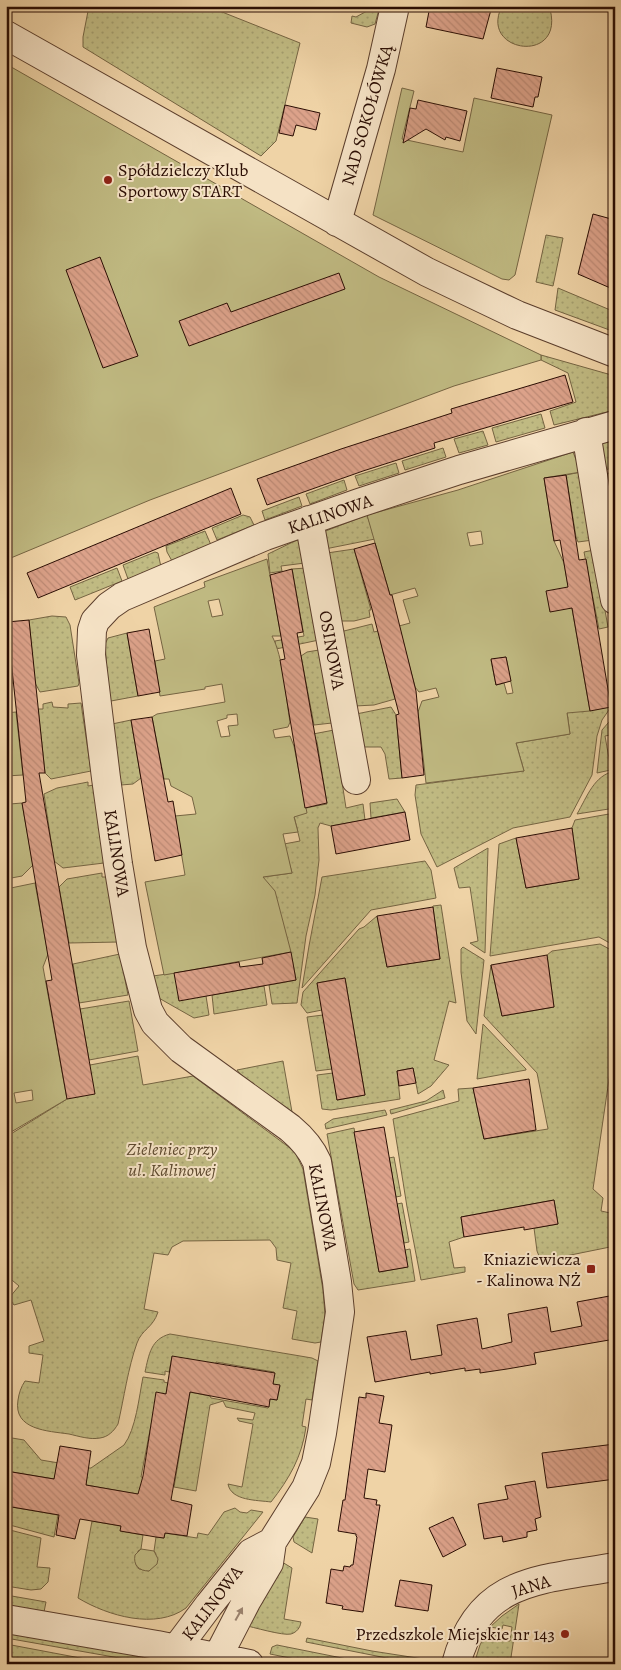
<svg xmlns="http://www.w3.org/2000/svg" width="621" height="1670" viewBox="0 0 621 1670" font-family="Alegreya,serif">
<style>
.grass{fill:url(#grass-dots);stroke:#756442}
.garden{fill:#c0ba82;stroke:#756442;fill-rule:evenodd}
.building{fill:url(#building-back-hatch);stroke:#2a0d03}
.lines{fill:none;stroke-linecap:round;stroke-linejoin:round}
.minor-casing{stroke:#5b3e2c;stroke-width:30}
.minor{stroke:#f5e2c5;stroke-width:28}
.oneway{fill:#9a826e}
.poi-dot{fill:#8f2418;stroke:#f5e2c5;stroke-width:2}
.labels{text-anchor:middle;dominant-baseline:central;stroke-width:4;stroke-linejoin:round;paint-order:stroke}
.street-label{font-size:18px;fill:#2a0d03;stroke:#f5e2c5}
.poi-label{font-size:18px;fill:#2a0d03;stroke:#f5e2c5;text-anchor:end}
.park-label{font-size:18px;font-style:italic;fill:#5e4a2f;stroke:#f5e2c5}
</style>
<defs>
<pattern id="grass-dots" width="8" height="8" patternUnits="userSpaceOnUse" patternTransform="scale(1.25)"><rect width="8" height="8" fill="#c0ba82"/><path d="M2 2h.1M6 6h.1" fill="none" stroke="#a59f6f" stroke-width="1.8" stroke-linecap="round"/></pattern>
<pattern id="building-back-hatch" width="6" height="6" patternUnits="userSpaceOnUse" patternTransform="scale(1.25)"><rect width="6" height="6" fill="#dca28a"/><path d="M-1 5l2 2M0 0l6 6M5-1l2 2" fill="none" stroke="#bd8a75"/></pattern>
</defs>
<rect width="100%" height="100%" fill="#efd3a6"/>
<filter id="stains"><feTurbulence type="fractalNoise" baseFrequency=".004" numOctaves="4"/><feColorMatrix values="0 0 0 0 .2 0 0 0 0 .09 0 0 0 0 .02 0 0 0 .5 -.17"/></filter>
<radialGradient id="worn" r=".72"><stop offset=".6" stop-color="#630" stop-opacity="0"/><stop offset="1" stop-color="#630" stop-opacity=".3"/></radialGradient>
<!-- grass -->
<path class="grass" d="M89,6h118l93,37 -24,98 -15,15 -178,-109v-10z
M376,6h4l-5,18 -8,3 -16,-4 1,-7 4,1z
M502,6h38l10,3c15,56 -72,44 -48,-3z
M546,235l17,3 -10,48 -17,-4z
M558,288l57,24v20l-60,-22z
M541,355l74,21v34l-61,15 -4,-14 26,-9 -8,-29 -27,-13z
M541,414l4,14 -49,14 -4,-14z
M483,431l5,14 -29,8 -5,-14z
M611,439l4,18v10l-10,3 -5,-22 3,-6z
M443,448l3,9 -41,13 -3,-9z
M396,463l3,10 -40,13 -4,-10z
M615,471v57l-9,-54z
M581,472l12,68 -15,2 -2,-5 -10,-62z
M344,480l3,10 -37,14 -4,-10z
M299,497l3,9 -37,14 -3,-9z
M243,515l7,2 4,8 -37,15 -5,-12z
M367,515l8,24 -50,10 -2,-17z
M205,531l6,14 -39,16 -5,-9 -1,-6z
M297,540l5,3 3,20 -24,3 1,5 -12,2 -2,-19z
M354,549l17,61h-2l1,7 -16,4h-16l-11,-68z
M594,550l14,77 -9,2 -15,-77z
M155,552l3,1 3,14 -33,12 -5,-14z
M117,568l5,13 -47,19 -5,-13z
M306,568l13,72 -43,9 -1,-8 29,-5 -12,-67z
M52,616l14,1 4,8 9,58 -1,3 -38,6 -5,-9 -6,-63z
M372,624l2,8 4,-1 17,68 -21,6 -19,1 -15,-74z
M127,633l11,63 -27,5 -2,-2 -4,-55 3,-6z
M319,650l13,73 -18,2 -13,-69 6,-4z
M52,702l1,5 15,1v-4l13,-1 10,68 -40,8 -6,-6 -7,-64h5v-5z
M391,707l5,8 6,63 -13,1 -4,-25 -4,-7h-18l-7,-33z
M611,707l-9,13 -5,16 -5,39 -22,42 -57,11 -76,39 -16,-33 -6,-39 1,-10 108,-14 -8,-28 54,-9 -3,-22z
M615,715v19l-10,2 5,28 5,-1v6l-18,4 5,-43z
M131,720l10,58 -8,6 -12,1 -9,-61z
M334,730l12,78 17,-4 2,16 -34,6 -11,-3 -2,5 1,32 -4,35 -9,41 -9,67 -25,1 -3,-19 27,-5c-6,-39 -19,-67 -33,-103l29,-4 -8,-29 16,-3 -6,-25 11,-8 22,-4 -10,-62 -4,-8z
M615,771v37l-38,6c10,-17 17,-39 38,-43z
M88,782v4l6,-1 10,78 -41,5 -9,-7 -10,-67 13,-6z
M397,799l8,13 -34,6 -1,-15z
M609,814l6,48v84l-16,-9 -109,19 9,-112 17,-6 10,50 53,-9 -7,-51 3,-8z
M488,848l-3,105 -15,-10 8,-2 -8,-54 -11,1 -5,-20z
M425,861l6,9 5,28 -65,12 -69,78 7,-42 13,-69z
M102,873v4h5l12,65 -50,1 -10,-56 8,-8z
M441,905l15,98 -7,-2 -15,59 15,5 -18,21 -13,8 -5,-26 -16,3 3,28 -69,11 -9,-1 -5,-34 16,-2 4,27 28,-5 -20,-117 -28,5 5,27 -15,3 -6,-8 2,-13 56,-63 5,-2 13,-11 10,51 53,-8 -7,-52v-1z
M600,944l15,8v86l-22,151 10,9 -2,13 14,3v32l-74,15 -4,-10 -3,-23 24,-4 -4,-24 -93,17 3,20 -15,5 5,26 11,-1v5l-44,8 -14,-73 -14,-88 66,-18 -1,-12 15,-1 11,51 64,-10 -11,-56 -53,-57 7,-51 11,51 52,-9 -7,-52 5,-4z
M463,947l21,13 -8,74 -9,-13 -6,-49v-23z
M120,954l8,41 -49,8 -6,-39z
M174,973l32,23 3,19 -15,3 -37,-21 -4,-21z
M264,986l3,19 -53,9 -2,-19z
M129,1001l9,50 -49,9 -9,-51z
M323,1015l9,54 -16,2 -9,-54z
M483,1024l43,45v1l-49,9z
M138,1056l5,29 50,-9 97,72 6,6 7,15 20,121 2,25 -4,27 -6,1 -23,-4 5,-28 -14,-3 8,-45 -14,-3 -1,-12 -6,-8 -87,1 -11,6 -4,8 -14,-2 -10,56 14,3c-5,16 -16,17 -21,31 -9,25 -13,55 -19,81 -4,7 -10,13 -18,14 -10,2 -22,-2 -31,-4 -21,-3 -56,-4 -51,-34 1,-7 3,-13 7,-19l14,2 4,-28 -14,-2v-7l15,-5 -13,-41 -17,5 -5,-7 10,-12 -13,-11v-138l61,-38 23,-34z
M283,1061l9,51 -51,-37 -4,-5z
M443,1090l2,8 -54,16 -1,-4 36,-9z
M385,1110l2,5 -61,14 -1,-5 8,-5z
M354,1128l25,144 28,-5 -2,-17 5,-1 5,32 -57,9 -4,-6 -27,-150z
M394,1157l7,39 -5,1 -7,-39z
M402,1203l7,39 -5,1 -7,-39z
M6,1327c7,18 8,38 0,55z
M170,1334l142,24 6,3 -6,39 -6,-1 -4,27 4,1c-4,30 -17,52 -35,75 -14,-2 -40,-1 -43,-18l14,3 11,-63 -14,-3 -2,-3 16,2 2,-7 -29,-6 -3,-6 -13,4 -14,86 -22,-4 16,-95 20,4 1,2 57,10 2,-9 7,1 3,-14 -7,-2 1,-12 -58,-10v2l-44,-7 -3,15 -4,-1v4l-20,-3c4,-18 6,-33 25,-38z
M143,1377l21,3v2l4,1 -2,11h-9l-16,83 10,2 -3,17 -62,-11 1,-17h4l33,-23c12,-16 15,-48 19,-68z
M6,1437l18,3 17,20 18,3 -5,16 -48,-8z
M6,1506l52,9 -4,22 -48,-13z
M235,1508l5,4 7,1 4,-3 12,2 -77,96c-30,22 -78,8 -108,-10l14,-77 29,5v5l22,4 -2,14 -3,2 -2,14 3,4 10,2 7,-17 -2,-3 2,-14 8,1 1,-5 32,5 1,-5 10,2 16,-23z
M305,1517l13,2 -6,34 -18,-11 -1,-5z
M6,1529l35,9 -4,29 13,1 -2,14 -7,7 -10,1 -25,-4z
M282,1562l10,6 -8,51 17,3c-1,6 -4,10 -10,12 -8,2 -38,-7 -48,-9z
M6,1595l40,7 -2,10 -38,-7z
M519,1604l-9,60h-36l6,-19 6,-12 15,3v4l9,1 2,-14 -9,-2 -1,4 -12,-2 12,-11z
M6,1632l137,24 -1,6 -136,-24z
M307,1638l65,13 71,11 -2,2h-24l-111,-22z
M6,1644l106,20h-106z
M277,1645l95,19h-52l-50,-10 2,-7z"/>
<!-- garden -->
<path class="garden" d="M6,64l373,213 162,78v5l-87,26 -304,114 -144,60z
M402,88l12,3 -12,48 61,13 11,-54 78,17 -37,160 -6,5 -7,-1 -129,-64z
M573,452l8,20 -37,6 10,63 10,22 26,148 -23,2 3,21 -54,9 8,28 -98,12 -8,-71 4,-11 17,-4 -3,-9 -17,4 -4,-5 -16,-61 11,-3 -7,-23 15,-4 -3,-8 -25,7 -23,-80 91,-25zM481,531l2,13 -13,2 -3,-13zM506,657l7,36 -6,1 -3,-11 -8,2 -5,-25z
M267,559l14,77h-9c11,20 14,62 18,86l-2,5 -15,3 2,8 15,-2 4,10 13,67 -13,4 4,15 -15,2 9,39 -29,4 12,14 16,61 -127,23 -19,-93 40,-7 -10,-59 21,-2 -4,-17 -21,-11 -2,-7h-5l-12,-62 5,-3 68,-12 -3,-18 -17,3v2l-45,7 -5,-35 10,-2 -11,-52 51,-20 -1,-5zM219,599l4,16 -11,2 -4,-16zM237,714l1,11 -10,1 2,10 -9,1 -4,-16 10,-3v-3z
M6,622l7,61 -7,1z
M16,712l7,63 -17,1 4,28 12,-1 11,62 -11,11 -16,3v-166z
M35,883l13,71 -5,13 24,132 -61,36v-246zM32,1090l1,10 -17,3 -2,-10z
M141,1549l13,2 4,8 -1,5 -8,7c-10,0 -16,-6 -14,-16z"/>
<!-- building -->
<path class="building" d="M430,6h62l-9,33 -57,-12z
M497,68l45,9 -4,20h-3l-2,10 -42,-9z
M418,100l49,11 -7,30 -14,-4 -1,3 -19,-11 -23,14 7,-35 6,1z
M285,105l35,8 -4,17 -20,-5 -3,11 -14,-3z
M593,214l22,6v70l-37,-16z
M100,257l38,99 -35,12 -37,-98z
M339,273l6,16 -156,57 -10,-25 48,-18 4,9z
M565,375l8,27 -139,41 1,5 -72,23 -96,34 -10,-26 84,-30 111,-36 -1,-4z
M566,475l13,85 7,-1 25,148 -21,4 -18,-103 -22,4 -4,-21 22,-4 -8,-47 -6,1 -10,-63z
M231,488l10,26 -203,84 -11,-25z
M375,543l15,52h2l24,96 8,84 -22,3 -6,-63 3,-1 -27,-105 -18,-60z
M292,569l11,63 -6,1 30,170 -22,5 -25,-148 5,-1 -15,-84z
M29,620l16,153h-6l56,321 -28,5 -21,-118 6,-1 -30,-177 4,-1 -19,-180z
M149,629l11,63 -22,4 -11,-63z
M506,657l5,24 -15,4 -5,-26z
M152,717l16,85 5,-1 9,54 -27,6 -24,-141z
M405,812l5,28 -74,14 -5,-28z
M572,828l7,51 -53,9 -10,-50z
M433,907l7,52 -53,8 -10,-51z
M291,952l5,28 -117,21 -5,-28 65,-11 1,5 23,-3 -1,-6z
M547,955l7,52 -52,9 -11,-51z
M345,978l20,117 -28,5 -20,-117z
M413,1068l3,15 -17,3 -2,-15z
M529,1079l7,51 -52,9 -11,-51z
M384,1127l24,140 -29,5 -25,-140z
M554,1200l4,24 -34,6v-3l-60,10 -3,-20z
M615,1295v44l-81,14 2,11 -29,5 -27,4v-4l-15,2v-3l-35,6v-2l-55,10 -8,-45 39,-6 5,29 31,-5 -5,-30 40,-7 5,31 30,-7 -4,-28 39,-7 4,25 31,-6 -5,-24z
M172,1356l103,17 -2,11 7,1 -3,15 -7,-1 -1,8 -79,-15 -19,108 21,5 -5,31 -22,-3 -1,5 -8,-1 -36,-6 1,-5 -41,-7 -5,20 -19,-4 3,-20 -53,-9v-35l48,8 6,-33 31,5 -5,34 52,9 5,-18 13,-84 10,2z
M366,1393l18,3 -5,27 13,2 -7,47 -17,-3 -4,29 13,2 -1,5h4l-17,107 -21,-3 1,-3 -17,-3 5,-34 12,2 1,-5 6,1 1,-2h2l4,-28 -1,-1v-2l-18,-3 5,-31h2l14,-103 7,1z
M615,1444v35l-68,9 -5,-35z
M535,1481l6,36 -6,2 2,11 -10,2v5l-24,5 -1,-6 -18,3 -6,-35 30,-5 -3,-13z
M453,1517l13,28 -23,12 -14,-29z
M400,1580l32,5 -4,26 -33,-5z"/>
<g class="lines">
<!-- minor casing -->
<g class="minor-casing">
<path id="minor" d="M6,35l421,237 90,43 98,38
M337,222l44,-153 14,-63
M586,432l18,111 11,57
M309,520l47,260
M6,1619l151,26 92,19
M174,1664l4,-14 4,-9 27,-36 42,-52 21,-11 34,-54 10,-25 6,-30 18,-121 -3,-30 -20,-120c-6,-14 -15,-24 -27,-34l-109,-79 -26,-26 -7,-13 -16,-62 -14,-84 -12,-86 -15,-123 1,-25 3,-9 14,-15 13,-9 143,-61 94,-33 100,-33 156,-45
M214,1664l32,-62 23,-39 3,-21
M456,1664c23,-86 84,-84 159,-97"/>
</g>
<!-- minor -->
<use href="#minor" class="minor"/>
</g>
<!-- one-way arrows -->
<defs><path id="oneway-solid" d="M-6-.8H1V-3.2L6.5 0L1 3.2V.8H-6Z" transform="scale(1.25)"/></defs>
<use class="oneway" href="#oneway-solid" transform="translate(239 1614) rotate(-61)"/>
<!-- markers -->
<g class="poi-dot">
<circle cx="108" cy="180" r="5"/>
<rect x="586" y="1264" width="10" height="10" rx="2.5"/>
<circle cx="565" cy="1634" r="5"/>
</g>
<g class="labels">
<!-- street labels -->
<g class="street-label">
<text transform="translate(367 115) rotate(-74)">NAD SOKOŁÓWKĄ</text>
<text transform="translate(330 514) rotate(-19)">KALINOWA</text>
<text transform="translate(332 650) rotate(80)">OSINOWA</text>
<text transform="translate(117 853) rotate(81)">KALINOWA</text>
<text transform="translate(323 1207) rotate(79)">KALINOWA</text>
<text transform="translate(531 1586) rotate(-17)">JANA</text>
<text transform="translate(212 1603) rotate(-53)">KALINOWA</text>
</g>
<!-- poi labels -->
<g class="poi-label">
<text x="118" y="170" text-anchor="start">Spółdzielczy Klub<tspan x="118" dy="21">Sportowy START</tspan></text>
<text x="581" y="1259">Kniaziewicza<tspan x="581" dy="21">- Kalinowa NŻ</tspan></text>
<text x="555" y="1634">Przedszkole Miejskie nr 143</text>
</g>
<!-- park labels -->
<g class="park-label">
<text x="172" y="1149">Zieleniec przy<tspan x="172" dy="21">ul. Kalinowej</tspan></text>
</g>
</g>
<!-- margin -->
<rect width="621" height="1670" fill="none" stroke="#efd3a6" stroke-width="25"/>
<rect x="8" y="8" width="606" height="1655" fill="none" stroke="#2a0d03" stroke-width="2.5"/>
<rect x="12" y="12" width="596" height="1645" fill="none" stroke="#2a0d03"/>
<rect width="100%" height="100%" filter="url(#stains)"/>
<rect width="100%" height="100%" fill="url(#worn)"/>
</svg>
